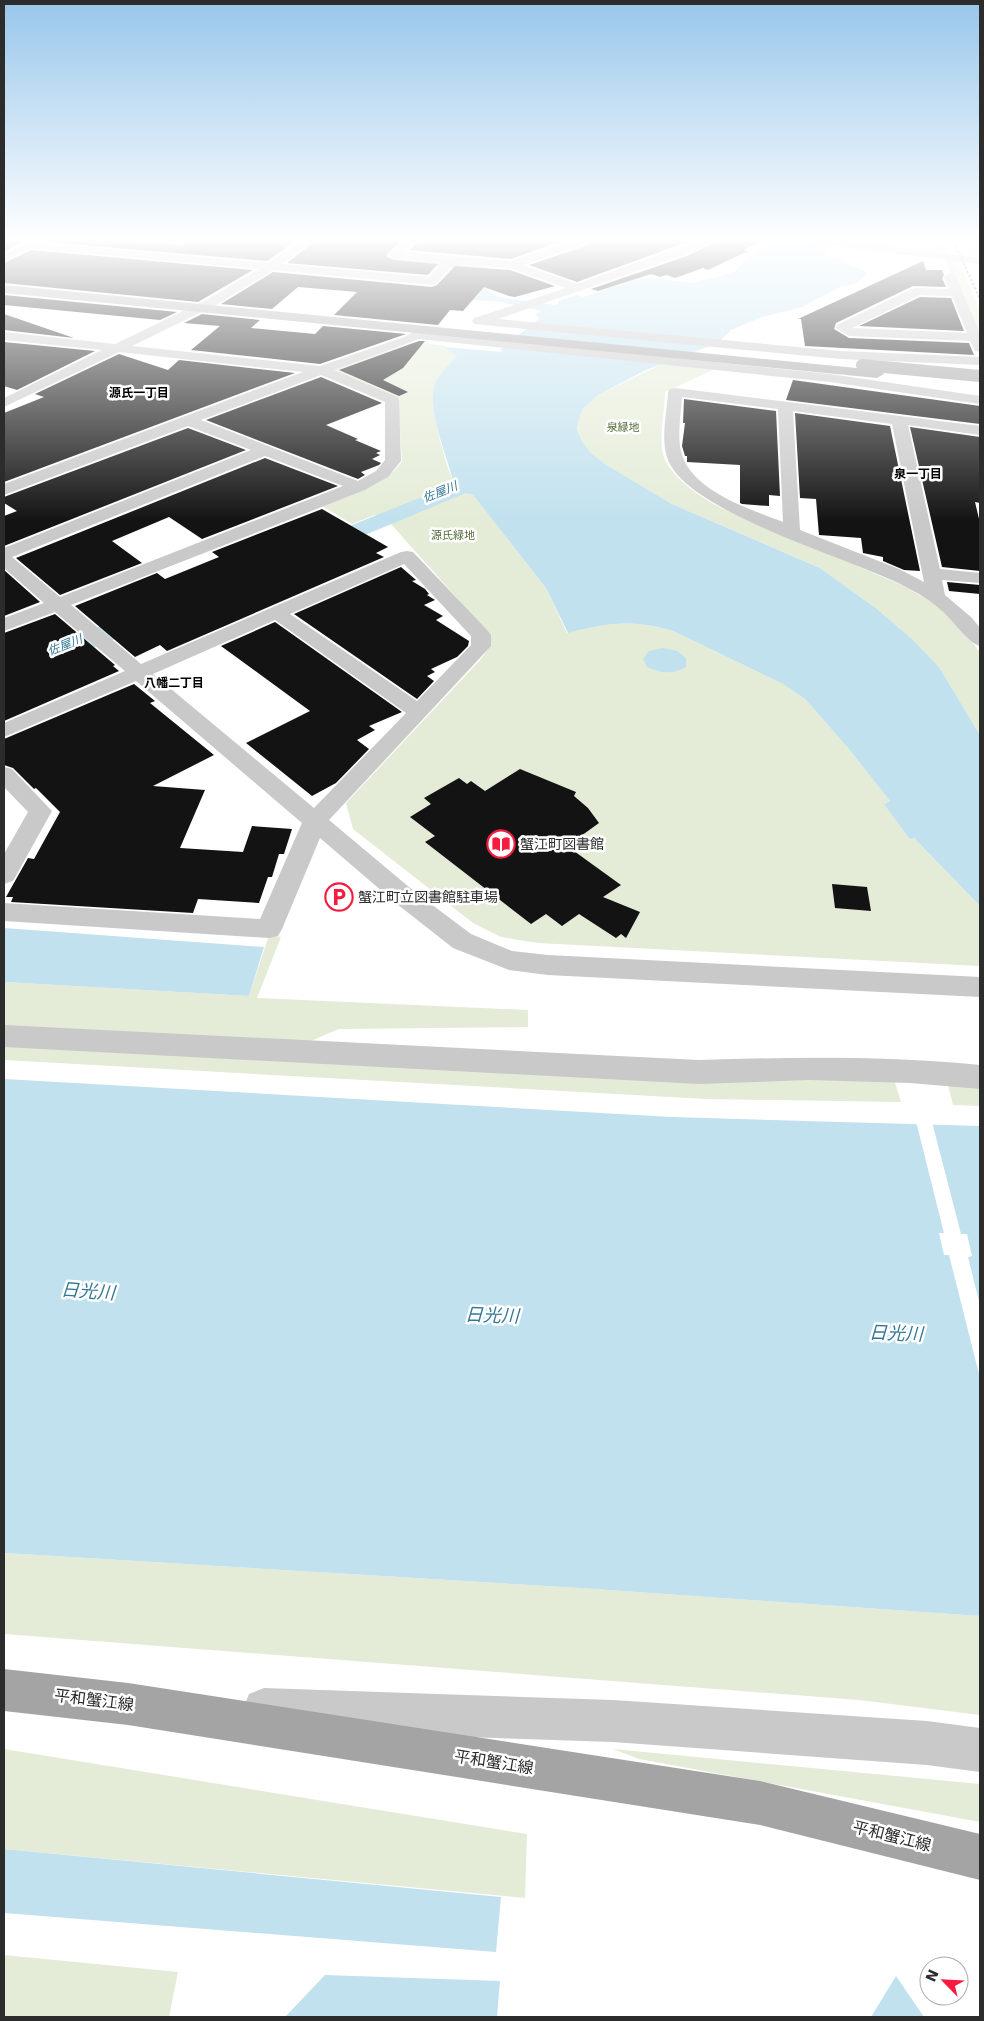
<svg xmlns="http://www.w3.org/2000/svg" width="984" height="2021" viewBox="0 0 984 2021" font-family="'DejaVu Sans','Noto Sans JP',sans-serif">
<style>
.green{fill:#e4ecd7}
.water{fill:#c1e1ee}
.pier{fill:#fff}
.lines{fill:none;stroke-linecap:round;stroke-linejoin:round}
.stream{stroke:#c1e1ee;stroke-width:4}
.building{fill:#131313}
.minor{fill:#c9c9c9;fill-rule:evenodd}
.major{fill:#a4a4a4;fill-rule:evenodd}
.rail{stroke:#818181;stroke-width:2;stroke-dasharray:2.5 2;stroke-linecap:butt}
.major-bridge{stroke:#a4a4a4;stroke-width:12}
.labels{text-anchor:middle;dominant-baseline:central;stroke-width:5;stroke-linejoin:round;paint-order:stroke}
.far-park-label{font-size:11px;fill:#546b36;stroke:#fff}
.far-neighbourhood-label{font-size:12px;font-weight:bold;fill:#000;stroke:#fff}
.far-water-label{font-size:12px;font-style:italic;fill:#337895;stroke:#fff}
.poi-label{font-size:14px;fill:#2c2c2c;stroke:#fff;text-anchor:start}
.near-street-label{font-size:16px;fill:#2c2c2c;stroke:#fff}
.near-water-label{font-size:18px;font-style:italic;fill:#337895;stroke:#fff}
</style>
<rect width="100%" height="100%" fill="#fff"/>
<!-- green -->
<path class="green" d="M867,238h77l7,17 19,1 -7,-18h14l3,8v14l-37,-4 -6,-14 2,8 -8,3 -70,-10z
M947,259h10l23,51v24z
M414,342l32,4 -1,1 12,9c-11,11 -22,23 -24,39 -2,14 13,74 21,87 4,7 12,11 19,13l73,93 21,45c42,-10 63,-14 106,-2l110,53 22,15 43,49 42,53 -6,3 30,34 66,68v60l-442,-23 -37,-6 -28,-14 -120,-94 -7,-26 135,-144 9,-13 -2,-13 -97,-109 -16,-9 -23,9 -30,-18c28,-11 63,-19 80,-45l-4,-63 -64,-26v-4z
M662,364l53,5 -50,23c0,16 -6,47 -2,62 6,23 38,43 58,54l183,78 32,19 30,28 14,20v82l-41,-68 -28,-29 -34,-29 -57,-41 -148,-64 -67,-40 -15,-12 -8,-11 -5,-12 2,-10 4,-10 15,-14z
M269,935l12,2 -24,61 271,12v17l-189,2 -35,15 -300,-17v-45l245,14z
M4,1043l221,12 669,24 7,23 -195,-3 -702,-39z
M947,1081l33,2v23l-27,-1z
M4,1553l576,35 400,28v99l-121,-15 -855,-66z
M4,1749l523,85 -2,64 -521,-49z
M613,1749l367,35v38l-341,-63z
M4,1955l174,17 -9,45h-165z"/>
<!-- water -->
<path class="water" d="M125,238h50l308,27 16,9 -12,16 11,7 57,8 4,-1 -1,-3 19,-6 6,2 51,-17 19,-2 38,5 34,-8 12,-5 10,-13 18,-8 2,-4c27,-7 53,-7 81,-7l-22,12 -2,4 4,3 18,4 3,4 17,6 1,3 -12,10 -13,2 -40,21 -40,10 -31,13 -13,13 -72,27 -48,25 -15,14 -4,10 -2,10 5,12 8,11 15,12 67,40 148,64 57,41 34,29 28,29 41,68v171l-66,-68 -4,1 -26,-35 6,-3 -42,-53 -43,-49 -22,-15 -110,-53c-43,-12 -64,-8 -105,2l-22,-45 -73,-93 -7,-2 -462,192v-20l450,-181c-6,-25 -28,-76 -19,-100 5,-11 14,-20 22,-28l-13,-9 57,5 1,-2 -1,-1 38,-30 -3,-5 5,-3 -40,-9 -36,-3 9,-30z
M663,648l14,3 9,7v9c-14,8 -25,6 -39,0l-4,-8 6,-8z
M4,928l260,19 -15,49 -245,-14z
M4,1079l668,38 308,9v490l-400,-28 -576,-35z
M4,1849l497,48 -5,55 -492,-39z
M325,1975l175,6 -3,36h-212z
M896,1976l28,41h-53z"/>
<!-- pier -->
<path class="pier" d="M916,1121l16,1 29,112h6l5,22 -4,1 12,48v73l-31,-123h-5l-5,-22h5z"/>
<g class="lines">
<!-- stream -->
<path class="stream" d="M937,238l8,18
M978,238l2,6
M947,259l11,26"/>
</g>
<!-- building -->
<path class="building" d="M4,238h25l-25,14z
M50,238h57l74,7 10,-7h109l-33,23 -220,-19z
M319,238h86l-18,16v3l7,3 44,4 -10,11 -141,-12z
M422,238h148l-59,21 -102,-9z
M592,238h106l-121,44 -48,-17 54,-18z
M723,238h46l-26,12 5,1 -40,19 -5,-2 -28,10 -9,-3 -6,2 -9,-3 -53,17 -7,-2 96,-33z
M31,250l222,20 -55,32 -194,-19v-20z
M923,261l3,9h16l2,5 -2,3 4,9 -33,-1 -77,37 -2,6 15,9 120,5 5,12 -169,-9 -4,-27h-3z
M455,266l55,4 45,16 -40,11 -6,-1 -25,-9 -21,24 -13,-1 -12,15 -104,-10 23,-23 -59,-5 -26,22 -51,-5 52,-32 159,15 5,-2z
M4,295l173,17 -17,8 -156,-15z
M920,297l31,1 13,33 -105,-5z
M4,314l70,24 -70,-8z
M202,314l58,6 -9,8 64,6 8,-8 83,8 -86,30 -129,-14 29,-24 -36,-3z
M419,341h6l-22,27 -20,12 25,12 -9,4 -60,-26z
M4,342l91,9 -78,39 -13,-4z
M119,354l49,16 11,-10 116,13 -291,109v-69l40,-16 -9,-3z
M321,377l61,26 -56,22 32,14 -3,1 26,11 -5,2 4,2 -8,4 9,4 -2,2 -18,7 4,3 -7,4 -152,-59z
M793,380l187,26v18l-194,-24z
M684,399l92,12 4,85 -11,-1v11l-27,-2 -2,-1v-38l-53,-3v-6h-2l-3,-10 3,-23h-2z
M795,413l95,13 30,145 -16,-1 -21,-9v-4l-20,-4 -2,-15 -42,-3 -3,-36 -16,-1z
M910,427l70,10v66l-5,-1 5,21v48l-38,-4z
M188,428l58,22 -242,96v-30l13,-5 -13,-8v-6z
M265,458l73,28 -136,53 -33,-22 -57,24 30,22 -82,32 -44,-37z
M322,509l66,38 -12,6 8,4 -217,94 -7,-6 -25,12 -60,-51 82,-33 8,6 54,-22 -7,-5z
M401,567l15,13 -4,1 13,8 4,5 -2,1 8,5 -11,5 19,11 -7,4 33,21 -1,5 -11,11 -26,12 4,3 -8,4 7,5 -17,18 -123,-85z
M4,570l36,32 -36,14z
M947,582l33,3v9l-31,-3z
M55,614l60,51 -2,1 6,5 -115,50v-88z
M275,622l127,90 -33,14 6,4 -18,10 12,9 -33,34 -24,13 -66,-53 64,-32 -89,-65z
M134,684l21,17 -5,2 64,52 -61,31 52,4 -25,58 63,4 9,-26 40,3 -8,25h-5l-7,23h-4l-9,26 -61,-4 -5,14 -182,-11 2,-5h-7l22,-39 6,1 26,-47 -24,-24 -2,1 -21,-21 -9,-3v-26z
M520,769l56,23 -2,4 14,12 11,15 -32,23 54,39 -18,12 37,15 -14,26 -5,-4 -5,4 -37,-24 -17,12 -16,-12 -15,10 -106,-82 10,-6 -25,-19 21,-13 -7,-6 35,-20 8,6 4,-3 14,10z
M832,884l35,3 4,24 -36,-3z"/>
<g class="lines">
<!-- minor -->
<path class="minor" d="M34,238h14l-6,5 226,20 36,-25h13l-35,26 147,13 13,-14 -48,-5 -6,-3 20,-17h12l-16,14 107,9 66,-23h13l-8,7 -59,20 54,19 128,-46h16l-35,16 -188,65 343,32 139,6v8l-139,-6 -367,-35 -2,-3 2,-3 92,-30 -56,-20 -56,-4 -18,20 -4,1 -159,-15 -57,35 -84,41 188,20 84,-29 21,-11 5,1 1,3 -1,3 400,41 150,22v8l-150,-22 -411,-43 -85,31 63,27 2,3 2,61 -13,16 -23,13 -294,115 70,59 260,-112 6,-1 6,1 75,79 3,4v11l-162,174 86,72 56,42 41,17 36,4 432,22v20l-432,-22 -39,-5 -56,-22 -56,-44 -77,-66 -38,91 -4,7 -9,2 -265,-17v-18l256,16 42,-96 -166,-142 -132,56v-14l121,-52 -70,-59 -51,19v-13l40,-15 -40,-35v-20l247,-98 -63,-24 -184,69v-11l299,-112 -184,-20 -115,55v-9l98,-48 -98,-10v-8l111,12 93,-45 51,-30 -228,-21 -27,13v-7zM321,375l64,27v58l-9,11 -18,10 -157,-61zM265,456l78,30 -283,111 -48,-40zM404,564l67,72v9l-54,56 -127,-87zM275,620l131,93 -92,95 -161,-134z
M789,238h36l155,20v6l-186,-23z
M950,273l6,4 24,56v19l-5,-1 -5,-10 -121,-5 -13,-8 1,-3 77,-37 35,1 -5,-12zM920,295l32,1 15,37 -115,-5z
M675,388l305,38v9l-72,-10 32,144 40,4v10l-38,-3 3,15 27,23 8,10v18c-12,-3 -27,-26 -38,-35 -11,-10 -24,-18 -38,-25 -54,-28 -215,-73 -236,-126 -8,-21 -1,-46 0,-68l2,-3zM682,397l96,12 5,113c-33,-13 -93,-31 -102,-71 -4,-17 0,-36 1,-54zM793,411l99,13 32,158 -25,-13 -99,-39z
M4,767l8,2 40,42 -39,70 -9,3v-30l24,-42 -24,-25z
M4,1025l695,35c95,-3 187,-4 281,5v24l-70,-6 -101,-3 -110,4 -695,-37z
M264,1688l349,12 314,21 53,7v44l-53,-7 -314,-23 -349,-12 -15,-6 -6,-15 6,-15z"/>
<!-- major -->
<path class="major" d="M4,285l873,85 7,4 -7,4 -873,-85z
M4,1669l124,14 632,98 220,53v46l-220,-55 -632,-100 -124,-14z"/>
<!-- rail -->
<path class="rail" d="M952,238l28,61"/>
<!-- major-bridge -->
<path class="major-bridge" d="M862,365l118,11"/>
</g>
<!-- sky -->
<linearGradient id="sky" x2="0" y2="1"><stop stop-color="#98c6ea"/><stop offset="0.46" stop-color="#fff"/><stop offset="1" stop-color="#fff" stop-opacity="0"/></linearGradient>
<rect width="984" height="521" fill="url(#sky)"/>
<!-- icons -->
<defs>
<g id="library-ring" transform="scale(1.4375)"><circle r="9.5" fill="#fff" stroke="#f61b3f" stroke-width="1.5"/><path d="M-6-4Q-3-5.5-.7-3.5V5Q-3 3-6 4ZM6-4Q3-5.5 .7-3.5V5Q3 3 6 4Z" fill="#f61b3f"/></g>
<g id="parking-ring" transform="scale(1.4375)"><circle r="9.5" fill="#fff" stroke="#f61b3f" stroke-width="1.5"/><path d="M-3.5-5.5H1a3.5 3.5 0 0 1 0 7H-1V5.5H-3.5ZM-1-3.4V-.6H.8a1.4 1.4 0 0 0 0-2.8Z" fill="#f61b3f"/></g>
</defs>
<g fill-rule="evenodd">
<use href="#library-ring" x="501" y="844"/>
<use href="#parking-ring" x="339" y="897"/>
</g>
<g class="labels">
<!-- far-park labels -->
<g class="far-park-label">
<text x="623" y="427">泉緑地</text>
<text x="453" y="535">源氏緑地</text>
</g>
<!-- far-neighbourhood labels -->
<g class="far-neighbourhood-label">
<text x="139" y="393">源氏一丁目</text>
<text x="918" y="474">泉一丁目</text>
<text x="174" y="683">八幡二丁目</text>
</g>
<!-- far-water labels -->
<g class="far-water-label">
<text transform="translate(440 492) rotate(-22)">佐屋川</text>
<text transform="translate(65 645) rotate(-22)">佐屋川</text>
</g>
<!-- poi labels -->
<g class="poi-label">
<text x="520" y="844">蟹江町図書館</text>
<text x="358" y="897">蟹江町立図書館駐車場</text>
</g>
<!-- near-street labels -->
<g class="near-street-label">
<text transform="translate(94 1700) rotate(7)">平和蟹江線</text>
<text transform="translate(494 1762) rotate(9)">平和蟹江線</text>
<text transform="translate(892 1836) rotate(14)">平和蟹江線</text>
</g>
<!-- near-water labels -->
<g class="near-water-label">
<text transform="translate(88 1291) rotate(4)">日光川</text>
<text transform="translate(492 1315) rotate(2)">日光川</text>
<text transform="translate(896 1333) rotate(2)">日光川</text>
</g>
</g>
<!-- border -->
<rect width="984" height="2021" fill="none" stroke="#2c2c2c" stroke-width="10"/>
<!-- north arrow -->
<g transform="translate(944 1981) rotate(294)"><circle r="24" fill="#ffffff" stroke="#ababab"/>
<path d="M0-4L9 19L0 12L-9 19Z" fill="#f61b3f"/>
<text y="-8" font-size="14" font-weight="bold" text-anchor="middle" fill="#2c2c2c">N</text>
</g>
</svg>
